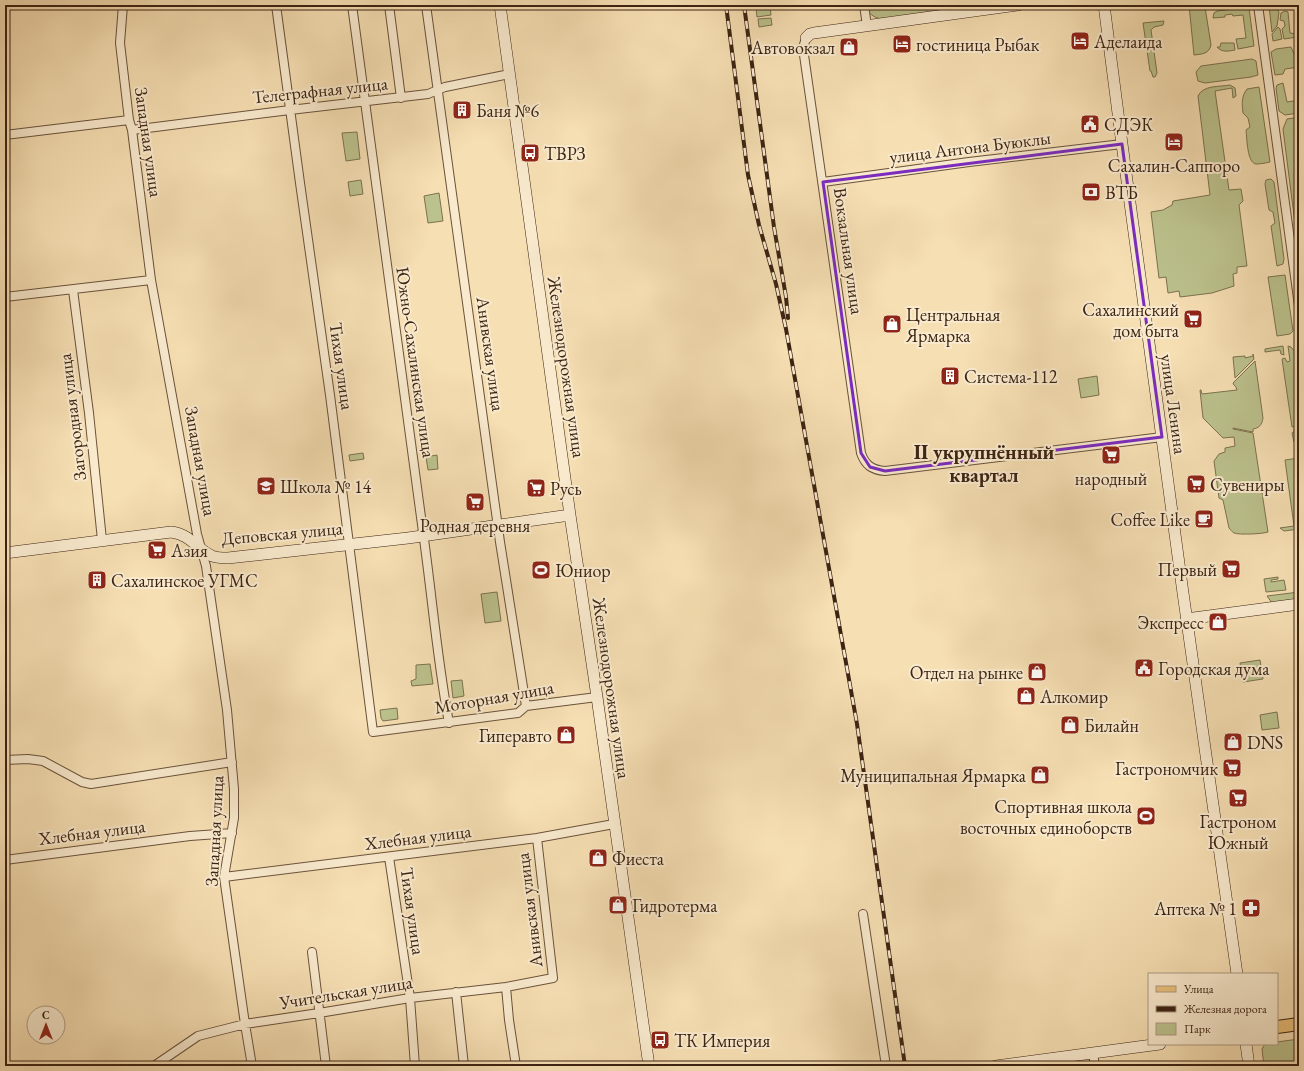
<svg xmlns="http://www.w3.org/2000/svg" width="1304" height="1071" viewBox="0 0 1304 1071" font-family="'EB Garamond',serif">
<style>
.green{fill:#bcc28d;stroke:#7c7250}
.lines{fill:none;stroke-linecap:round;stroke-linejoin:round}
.street-casing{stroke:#6a523b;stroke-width:10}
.secondary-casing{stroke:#3c2313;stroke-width:12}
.primary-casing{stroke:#3c2313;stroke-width:14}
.street{stroke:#f9eace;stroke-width:8}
.secondary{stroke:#f9eace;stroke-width:11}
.primary{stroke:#ebc07a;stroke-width:12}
.rail-casing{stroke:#3c2313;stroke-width:4}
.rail{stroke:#f9eace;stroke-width:2.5;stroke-dasharray:8;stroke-linecap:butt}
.marked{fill:none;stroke:#7b2cbf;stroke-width:3;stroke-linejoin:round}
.labels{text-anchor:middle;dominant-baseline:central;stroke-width:4;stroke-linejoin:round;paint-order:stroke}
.poi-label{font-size:18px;fill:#3c2313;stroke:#f9eace;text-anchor:start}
.street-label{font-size:18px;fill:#3c2313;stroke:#f9eace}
.quarter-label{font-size:20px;font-weight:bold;fill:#3c2313;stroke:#f9eace}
</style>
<rect width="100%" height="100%" fill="#f6dfb3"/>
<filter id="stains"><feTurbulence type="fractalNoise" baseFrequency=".005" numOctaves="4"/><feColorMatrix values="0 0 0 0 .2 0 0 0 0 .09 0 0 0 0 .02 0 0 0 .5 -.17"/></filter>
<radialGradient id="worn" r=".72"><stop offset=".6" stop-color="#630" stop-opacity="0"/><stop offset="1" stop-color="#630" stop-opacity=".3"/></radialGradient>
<!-- green -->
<path class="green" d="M866,5h115l-100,14c-8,-2 -13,-5 -15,-14z
M1189,5h14l2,2 6,38c-2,9 -9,9 -17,10z
M770,6l1,9 -14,2 -1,-9z
M1269,6l7,2 3,4 -2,14 -5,6z
M1244,8h5l5,38 -16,3 -2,-10 10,-1 -3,-23 -10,1 -1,-2 -7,1v2l-12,1 1,-5 3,-2z
M1285,11l3,1 2,21 7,1 1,3 -14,2 -2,-10 3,-3 -1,-5 -4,-1 1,-7z
M771,18l1,7 -13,2 -1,-8z
M1164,21l-1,4 -9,2 -3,3 6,43 -2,4h-2l-2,-6h-1l-7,-48z
M1278,27l2,2 2,10 -9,2 -1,-7z
M1221,43h13l1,7c-6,1 -13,3 -18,-3h3z
M1291,47l3,7 5,-1v14l-14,2 -2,5 -8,1 -4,-23 5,-3z
M1252,59l4,2 2,14 -7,2 -46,6 -7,-2 -2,-9 5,-6z
M1283,83l4,19 12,-2v13l-14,2 -6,-4 -3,-23 1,-3z
M1230,85l5,3 1,8 -3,2 -1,-10 -17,3 14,99 12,-1 2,12 -4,4 8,61 -10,1v6l-4,1 1,12 -22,7 -32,4 -1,-6 -11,2 -2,-16 -7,1 -8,-66 12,-2 9,-5 1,-4 37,-6 -12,-99c5,-11 21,-9 32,-11z
M1259,87l11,75c-4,1 -10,2 -14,2 -9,-1 -9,-26 -10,-34l4,-3 -2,-9 -5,-5c-1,-9 -2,-16 4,-24z
M1299,117v138l-16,-126 4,-10z
M357,132l3,27 -14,2 -4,-28z
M1271,179l3,3 10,77 -1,5 -6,2 -6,-40 4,-3 -2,-11 -4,-2 -4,-26 1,-4z
M361,180l2,14 -13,2 -2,-14z
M439,193l4,28 -15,2 -4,-27z
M1285,275l8,56 -3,3 -13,2 -9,-59z
M1283,346l1,9 -3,-1 -1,-4 -15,2v-3z
M1288,346l3,1 4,5 4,27v47l-7,1 -10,-68 3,-1 2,4 3,-1z
M1253,354l1,5 -19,19 -2,-21 12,-1v2l8,-2z
M1255,361l8,57c-1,7 -4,10 -10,11v3l-20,-4v1l20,4 15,99c-6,2 -29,3 -34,1 -3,-2 -3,-3 -5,-5l-6,-28 -4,-2 -5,-37 5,-7 6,-2v-4l10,-2 -1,-9 -11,1 -20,-20 -3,-28h1l1,4 35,-4 -1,-3 -2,-2 -1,-2z
M1097,376l2,19 -18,3 -3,-19z
M1299,428v13l-5,1 -2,-9 2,-1v-3z
M363,453l1,6 -14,2 -1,-6z
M437,455l1,14 -10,1 -2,-13z
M1299,458v71l-15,2 -4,-3 14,-2 -9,-66z
M1278,577v2l-7,1v2l13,-2 2,10 -20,2 -2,-13z
M497,592l4,29 -16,2 -4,-29z
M1299,592v7l-27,4 -5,-7z
M1260,660l3,19 -20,3 -3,-19z
M430,664l3,20 -21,2 -1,-5 5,-2v-14z
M462,680l2,16 -11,2 -2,-17z
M397,708l1,11 -15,2 -2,-3 -1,-8z
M1277,712l2,16 -17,2 -2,-15z
M1299,1039v27h-35l-2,-17 3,-5h12v-2z"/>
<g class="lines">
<!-- street casing -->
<g class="street-casing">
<path id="street" d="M123,5l-3,38 9,77 3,10 19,150 46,254 9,32 21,144 7,79v29l-10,59 21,147 7,42
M276,5l24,178 30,212 43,337 145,-19 8,-7 71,-9
M352,5c25,175 46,351 71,527 9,63 14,127 26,191
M389,5l12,93
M426,5l74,537 26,164
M864,5l3,21
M1258,5l41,301
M806,38l-3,10 58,405c4,12 11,17 24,18l277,-34
M132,130l158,-20 138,-16 17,-7 65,-13
M5,135l124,-15
M823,182l146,-20 153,-18
M73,290l16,123 13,127
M5,297l146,-17
M5,760l23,-1 15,2 39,21 9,2 141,-22
M389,857l21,141 5,68
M5,860l185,-24 42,-3
M224,877l313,-39 77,-14
M863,914l23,152
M312,952l14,114
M506,987l3,33 7,46
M456,992l8,74
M1093,1053l2,13
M154,1066l44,-30 47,-12 74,-11 91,-15 96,-11 47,-9 -16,-140"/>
</g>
<!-- secondary casing -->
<g class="secondary-casing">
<path id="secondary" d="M500,5l70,510 27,182 52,369
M1104,5l18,139 61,449 54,381
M806,38l4,-4 4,-1 204,-28
M5,553l166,-21c21,3 24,16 41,24 5,2 10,2 16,2l180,-20 162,-23
M1186,619l113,-15
M1246,1044l3,22
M996,1066l164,-22"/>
</g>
<!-- primary casing -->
<g class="primary-casing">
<path id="primary" d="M1277,1027l22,-3"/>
</g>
<!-- street -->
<use href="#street" class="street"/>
<!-- secondary -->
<use href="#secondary" class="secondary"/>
<!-- primary -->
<use href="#primary" class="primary"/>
<!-- rail casing -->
<g class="rail-casing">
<path id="rail" d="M726,5l22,170 11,50 17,59 10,45 71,395 48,342
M744,5l30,222 12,70 2,21"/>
</g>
<!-- rail -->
<use href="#rail" class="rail"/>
</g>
<!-- marked area -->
<path class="marked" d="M1122,144l40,293 -277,34 -15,-4 -9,-14 -38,-271z"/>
<!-- icons -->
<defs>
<g id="hotel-square" transform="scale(1)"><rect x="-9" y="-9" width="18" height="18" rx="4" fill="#8f2418" stroke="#f9eace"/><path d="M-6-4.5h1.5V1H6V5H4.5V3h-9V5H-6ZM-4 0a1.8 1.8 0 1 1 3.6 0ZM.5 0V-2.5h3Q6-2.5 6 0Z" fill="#fff"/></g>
<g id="shop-square" transform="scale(1)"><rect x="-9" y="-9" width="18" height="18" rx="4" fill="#8f2418" stroke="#f9eace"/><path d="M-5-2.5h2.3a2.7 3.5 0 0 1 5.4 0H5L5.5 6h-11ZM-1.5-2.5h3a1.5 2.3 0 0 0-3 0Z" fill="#fff"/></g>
<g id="building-square" transform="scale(1)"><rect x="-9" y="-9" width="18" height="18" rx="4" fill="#8f2418" stroke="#f9eace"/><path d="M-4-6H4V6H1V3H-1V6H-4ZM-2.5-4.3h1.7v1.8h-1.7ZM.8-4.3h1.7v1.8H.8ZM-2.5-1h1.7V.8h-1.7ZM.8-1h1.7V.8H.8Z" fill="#fff"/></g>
<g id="civic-square" transform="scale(1)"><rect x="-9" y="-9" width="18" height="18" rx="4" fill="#8f2418" stroke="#f9eace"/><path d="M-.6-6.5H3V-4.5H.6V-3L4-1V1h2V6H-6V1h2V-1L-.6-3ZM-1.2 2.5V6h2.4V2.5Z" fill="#fff"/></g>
<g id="bus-square" transform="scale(1)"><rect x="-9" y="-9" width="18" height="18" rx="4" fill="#8f2418" stroke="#f9eace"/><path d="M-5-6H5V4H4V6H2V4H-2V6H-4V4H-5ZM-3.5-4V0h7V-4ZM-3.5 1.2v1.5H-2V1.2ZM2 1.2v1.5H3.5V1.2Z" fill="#fff"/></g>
<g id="bank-square" transform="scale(1)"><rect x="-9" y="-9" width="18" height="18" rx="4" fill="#8f2418" stroke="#f9eace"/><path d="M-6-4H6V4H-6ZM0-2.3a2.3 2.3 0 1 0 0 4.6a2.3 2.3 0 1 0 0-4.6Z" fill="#fff"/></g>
<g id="supermarket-square" transform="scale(1)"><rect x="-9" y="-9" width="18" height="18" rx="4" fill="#8f2418" stroke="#f9eace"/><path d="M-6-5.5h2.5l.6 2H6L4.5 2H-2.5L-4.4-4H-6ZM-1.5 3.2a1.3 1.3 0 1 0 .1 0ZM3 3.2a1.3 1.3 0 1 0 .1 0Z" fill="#fff"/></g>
<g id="school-square" transform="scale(1)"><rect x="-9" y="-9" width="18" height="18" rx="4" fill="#8f2418" stroke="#f9eace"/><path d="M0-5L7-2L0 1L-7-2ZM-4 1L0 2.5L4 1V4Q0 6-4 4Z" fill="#fff"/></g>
<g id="cafe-square" transform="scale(1)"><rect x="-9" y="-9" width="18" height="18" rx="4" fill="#8f2418" stroke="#f9eace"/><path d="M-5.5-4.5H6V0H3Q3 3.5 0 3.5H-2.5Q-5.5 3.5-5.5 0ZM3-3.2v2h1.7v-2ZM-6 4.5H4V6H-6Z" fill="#fff"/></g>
<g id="stadium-square" transform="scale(1)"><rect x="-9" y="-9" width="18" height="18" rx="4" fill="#8f2418" stroke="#f9eace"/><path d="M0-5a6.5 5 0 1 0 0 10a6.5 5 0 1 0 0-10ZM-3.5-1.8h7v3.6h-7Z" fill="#fff"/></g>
<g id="pharmacy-square" transform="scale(1)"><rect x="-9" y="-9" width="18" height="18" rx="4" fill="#8f2418" stroke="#f9eace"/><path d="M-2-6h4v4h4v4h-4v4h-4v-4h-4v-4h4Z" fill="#fff"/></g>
</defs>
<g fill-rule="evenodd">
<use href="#hotel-square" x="1080" y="41"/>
<use href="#hotel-square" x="902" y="44"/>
<use href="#shop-square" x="849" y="47"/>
<use href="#building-square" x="462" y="110"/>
<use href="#civic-square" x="1090" y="124"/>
<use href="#hotel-square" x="1174" y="142"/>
<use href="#bus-square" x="530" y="153"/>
<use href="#bank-square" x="1091" y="192"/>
<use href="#supermarket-square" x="1193" y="319"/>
<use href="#shop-square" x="892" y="324"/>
<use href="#building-square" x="950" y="376"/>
<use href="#supermarket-square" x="1111" y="455"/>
<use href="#supermarket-square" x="1196" y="484"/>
<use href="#school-square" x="266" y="486"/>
<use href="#supermarket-square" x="536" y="488"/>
<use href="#supermarket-square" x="475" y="502"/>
<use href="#cafe-square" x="1204" y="519"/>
<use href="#supermarket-square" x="157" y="550"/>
<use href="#supermarket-square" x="1231" y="569"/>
<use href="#stadium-square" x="541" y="570"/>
<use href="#building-square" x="97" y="580"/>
<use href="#shop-square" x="1218" y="622"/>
<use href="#civic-square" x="1144" y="668"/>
<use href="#shop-square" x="1037" y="672"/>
<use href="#shop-square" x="1026" y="696"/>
<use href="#shop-square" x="1070" y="725"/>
<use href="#shop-square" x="566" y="735"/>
<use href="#shop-square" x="1233" y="742"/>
<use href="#supermarket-square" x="1232" y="768"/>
<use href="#shop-square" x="1040" y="775"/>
<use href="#supermarket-square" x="1238" y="798"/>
<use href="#stadium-square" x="1146" y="816"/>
<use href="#shop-square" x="598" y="858"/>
<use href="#shop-square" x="618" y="905"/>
<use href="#pharmacy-square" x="1251" y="908"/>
<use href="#bus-square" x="660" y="1040"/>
</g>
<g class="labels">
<!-- poi labels -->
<g class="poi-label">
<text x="1094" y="41">Аделаида</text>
<text x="916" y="44">гостиница Рыбак</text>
<text x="835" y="47" text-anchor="end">Автовокзал</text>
<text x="476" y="110">Баня №6</text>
<text x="1104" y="124">СДЭК</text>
<text x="544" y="153">ТВРЗ</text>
<text x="1174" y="165" text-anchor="middle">Сахалин-Саппоро</text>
<text x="1105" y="192">ВТБ</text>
<text x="1179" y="309" text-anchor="end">Сахалинский<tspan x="1179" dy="21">дом быта</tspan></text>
<text x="906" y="314">Центральная<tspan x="906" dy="21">Ярмарка</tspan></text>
<text x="964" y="376">Система-112</text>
<text x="1111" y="478" text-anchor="middle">народный</text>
<text x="1210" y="484">Сувениры</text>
<text x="280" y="486">Школа № 14</text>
<text x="550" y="488">Русь</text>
<text x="1190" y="519" text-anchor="end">Coffee Like</text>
<text x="475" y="525" text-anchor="middle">Родная деревня</text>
<text x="171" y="550">Азия</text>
<text x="1217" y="569" text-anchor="end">Первый</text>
<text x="555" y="570">Юниор</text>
<text x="111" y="580">Сахалинское УГМС</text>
<text x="1204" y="622" text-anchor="end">Экспресс</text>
<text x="1158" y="668">Городская дума</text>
<text x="1023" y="672" text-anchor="end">Отдел на рынке</text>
<text x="1040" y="696">Алкомир</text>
<text x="1084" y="725">Билайн</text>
<text x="552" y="735" text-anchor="end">Гиперавто</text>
<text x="1247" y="742">DNS</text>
<text x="1218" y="768" text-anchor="end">Гастрономчик</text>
<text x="1026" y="775" text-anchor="end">Муниципальная Ярмарка</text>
<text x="1132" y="806" text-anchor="end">Спортивная школа<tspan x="1132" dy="21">восточных единоборств</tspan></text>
<text x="1238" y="821" text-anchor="middle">Гастроном<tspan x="1238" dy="21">Южный</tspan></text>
<text x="612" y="858">Фиеста</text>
<text x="632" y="905">Гидротерма</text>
<text x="1237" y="908" text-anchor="end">Аптека № 1</text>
<text x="674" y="1040">ТК Империя</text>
</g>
<!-- street labels -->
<g class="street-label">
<text transform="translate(320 90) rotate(-6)">Телеграфная улица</text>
<text transform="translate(149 142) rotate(82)">Западная улица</text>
<text transform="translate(970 147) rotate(-7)">улица Антона Буюклы</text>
<text transform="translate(849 251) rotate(82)">Вокзальная улица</text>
<text transform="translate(491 354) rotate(82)">Анивская улица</text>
<text transform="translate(416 362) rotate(82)">Южно-Сахалинская улица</text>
<text transform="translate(342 366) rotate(82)">Тихая улица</text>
<text transform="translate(567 367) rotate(82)">Железнодорожная улица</text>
<text transform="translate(1174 404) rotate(82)">улица Ленина</text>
<text transform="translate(72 417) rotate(-97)">Загородная улица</text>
<text transform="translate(201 461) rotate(80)">Западная улица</text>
<text transform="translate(282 533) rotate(-5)">Деповская улица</text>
<text transform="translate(612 688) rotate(82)">Железнодорожная улица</text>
<text transform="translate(494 697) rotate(-10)">Моторная улица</text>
<text transform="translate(214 831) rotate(-87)">Западная улица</text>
<text transform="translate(92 832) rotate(-7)">Хлебная улица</text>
<text transform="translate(418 837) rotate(-7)">Хлебная улица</text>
<text transform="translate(529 910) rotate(-97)">Анивская улица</text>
<text transform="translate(413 911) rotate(82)">Тихая улица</text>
<text transform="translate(346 992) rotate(-9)">Учительская улица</text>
</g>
<!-- quarter labels -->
<g class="quarter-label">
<text x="984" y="452">II укрупнённый<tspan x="984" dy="23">квартал</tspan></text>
</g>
</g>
<!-- margin -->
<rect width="1304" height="1071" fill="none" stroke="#f6dfb3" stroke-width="20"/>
<rect x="6" y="6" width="1292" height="1059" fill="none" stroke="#3c2313" stroke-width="2"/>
<rect x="10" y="10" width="1284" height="1051" fill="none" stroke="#3c2313"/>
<!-- legend -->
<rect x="1148" y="973" width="130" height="72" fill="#f9eace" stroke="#ad9a83"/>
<rect x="1156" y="986" width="20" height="6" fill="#ebc07a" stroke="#ad9a83"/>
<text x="1184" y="993" font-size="12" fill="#3c2313">Улица</text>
<rect x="1156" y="1006" width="20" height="6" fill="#3c2313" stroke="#ad9a83"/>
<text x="1184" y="1013" font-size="12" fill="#3c2313">Железная дорога</text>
<rect x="1156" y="1023" width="20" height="12" fill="#bcc28d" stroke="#ad9a83"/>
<text x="1184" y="1033" font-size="12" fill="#3c2313">Парк</text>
<!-- north arrow -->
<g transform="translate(46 1025)"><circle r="19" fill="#f9eace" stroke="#ad9a83"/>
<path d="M0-3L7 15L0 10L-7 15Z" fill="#8f2418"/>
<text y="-6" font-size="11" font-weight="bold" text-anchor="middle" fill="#3c2313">С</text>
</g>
<rect width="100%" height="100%" filter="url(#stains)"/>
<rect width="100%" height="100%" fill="url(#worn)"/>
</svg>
